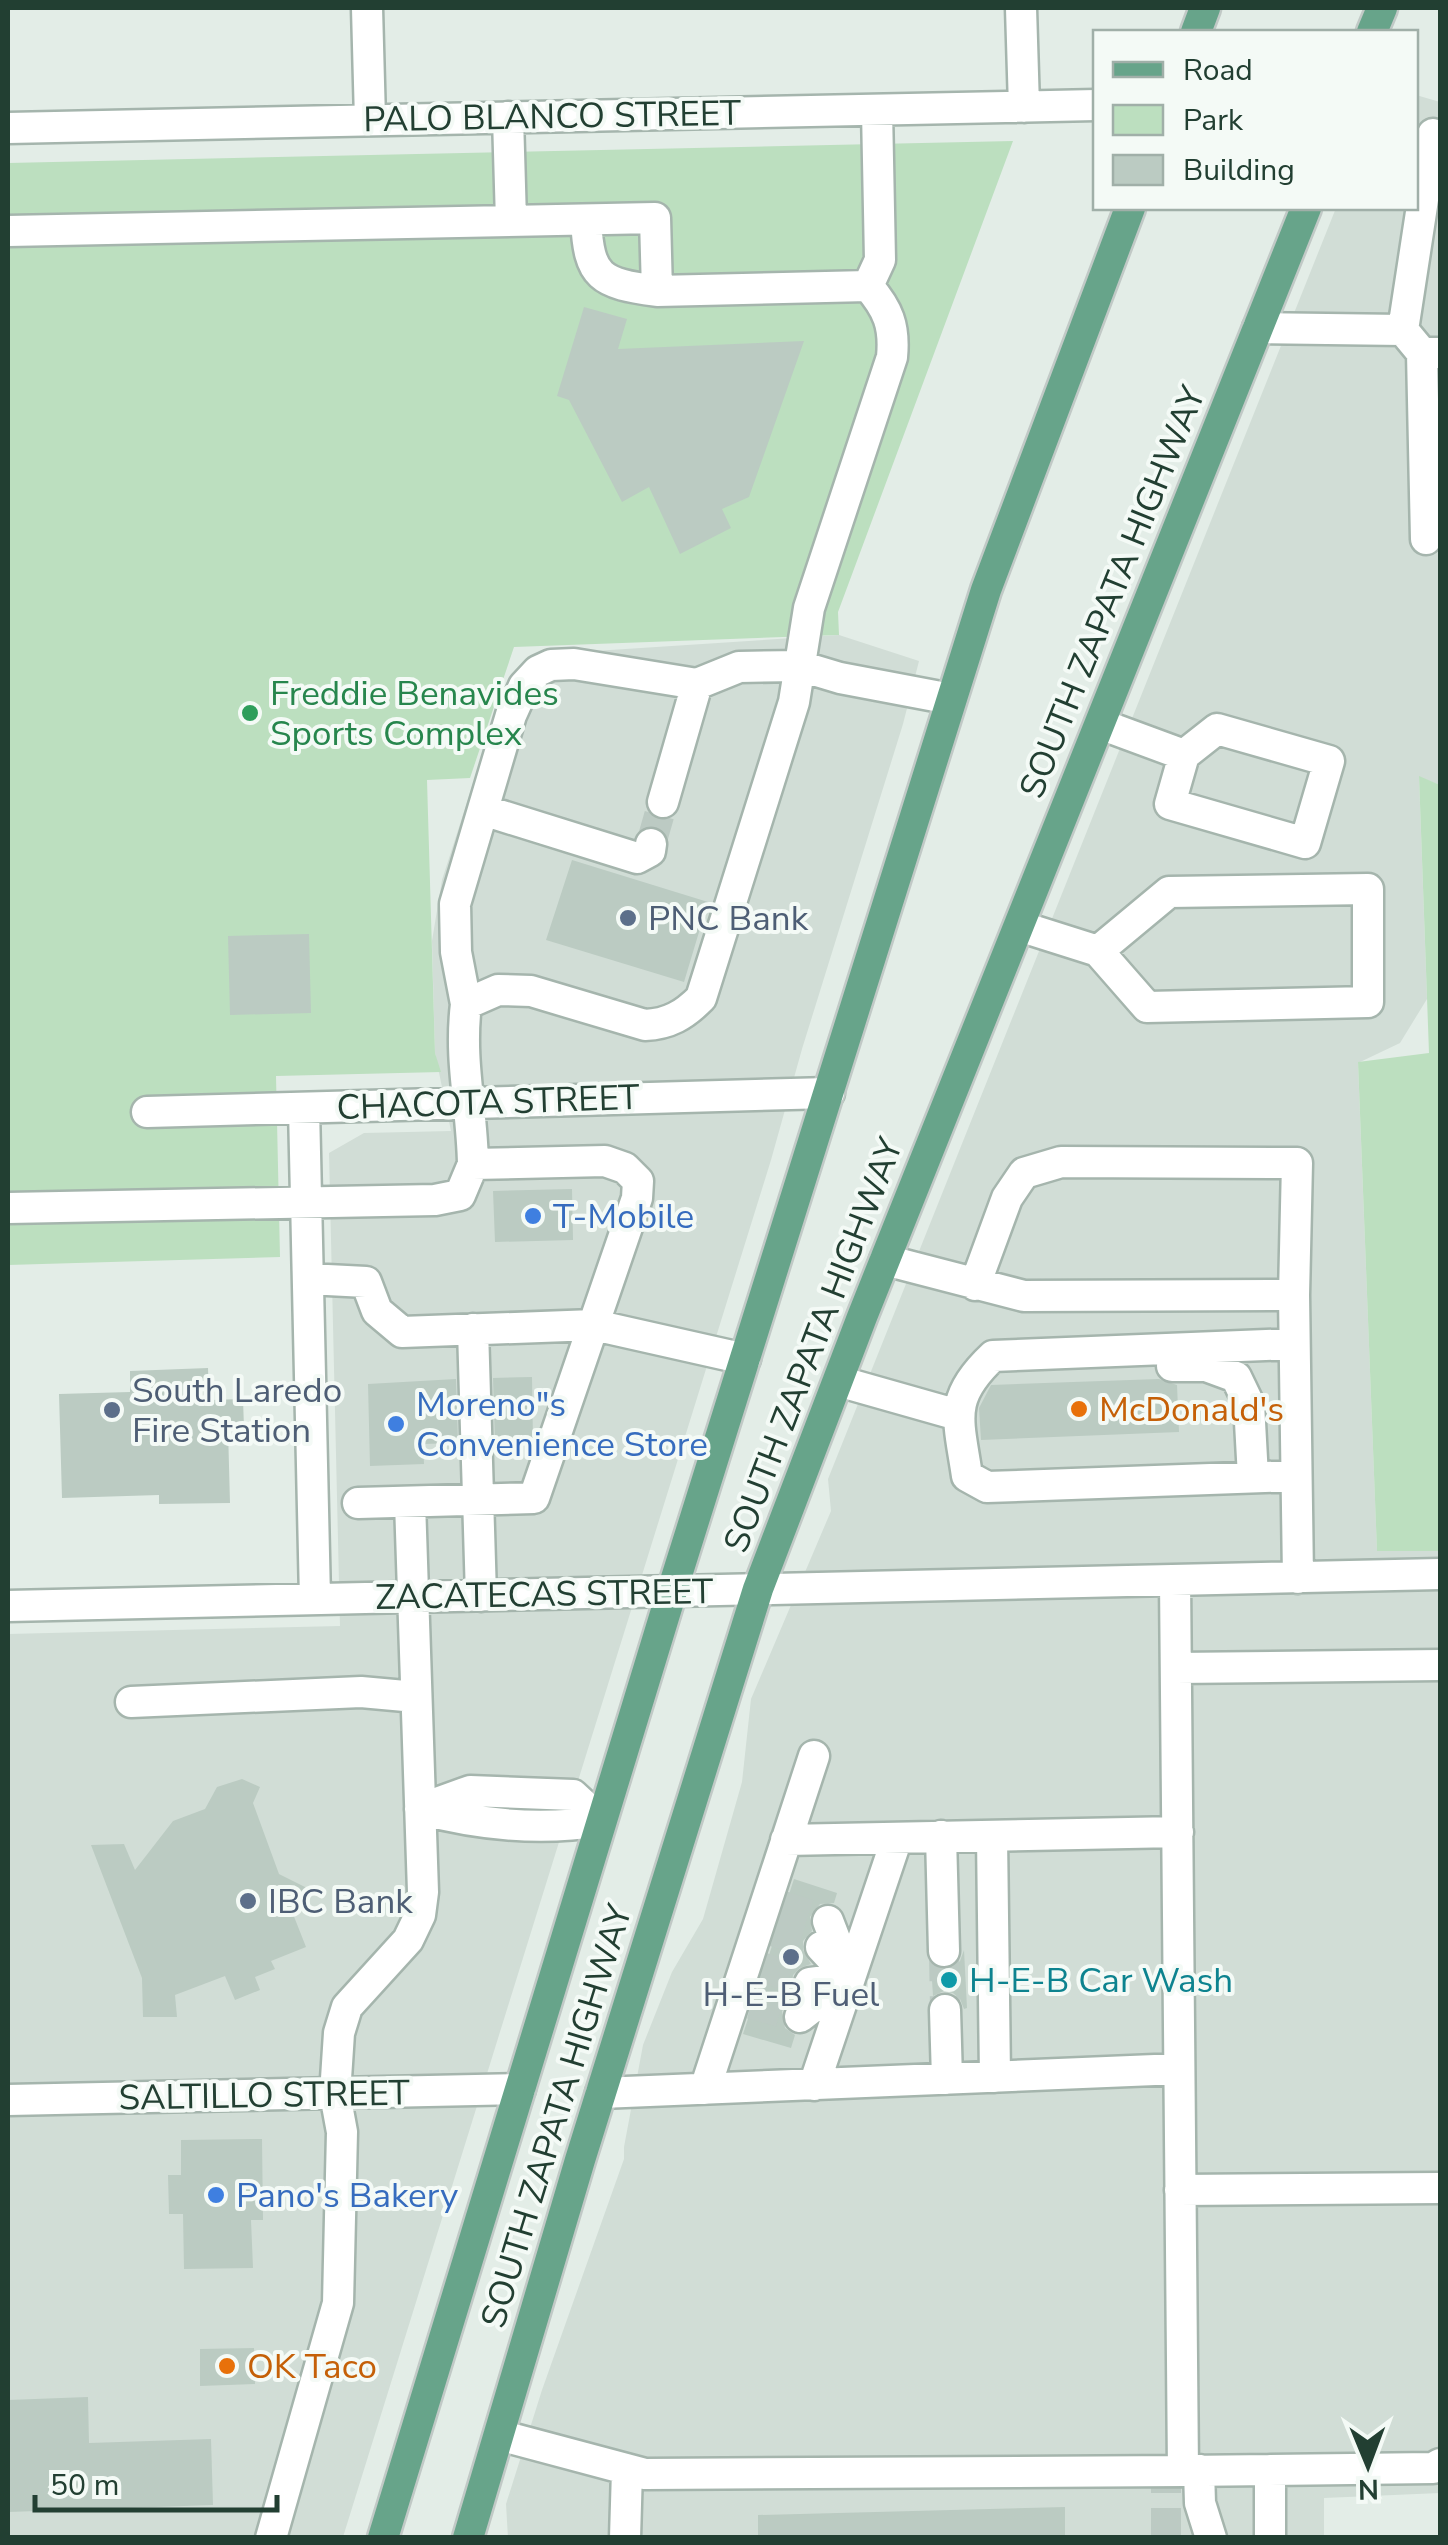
<svg xmlns="http://www.w3.org/2000/svg" width="1448" height="2545" viewBox="0 0 1448 2545" font-family="'Nunito Sans',sans-serif">
<style>
.built{fill:#d1ddd6}
.green{fill:#bcdfbf}
.building{fill:#bbcbc2}
.lines{fill:none;stroke-linecap:round;stroke-linejoin:round}
.minor-tunnel{stroke:#bccac3;stroke-width:30;stroke-dasharray:30 15;stroke-linecap:butt}
.minor-casing{stroke:#a5b5ad;stroke-width:35}
.major-casing{stroke:#c1c9c6;stroke-width:35}
.minor{stroke:#fff;stroke-width:30}
.major{stroke:#67a48a;stroke-width:30}
.leisure-dot{fill:#2e9e5b;stroke:#f4faf6;stroke-width:4}
.service-dot{fill:#5c6f8a;stroke:#f4faf6;stroke-width:4}
.shop-dot{fill:#3f7fe0;stroke:#f4faf6;stroke-width:4}
.food-dot{fill:#e8710a;stroke:#f4faf6;stroke-width:4}
.culture-dot{fill:#0f9aa8;stroke:#f4faf6;stroke-width:4}
.labels{text-anchor:middle;stroke-width:8;stroke-linejoin:round;paint-order:stroke}
.street-label{font-size:35px;fill:#223f32;stroke:#f4faf6}
.leisure-label{font-size:35px;fill:#27864d;stroke:#f4faf6;text-anchor:start}
.service-label{font-size:35px;fill:#4e5e75;stroke:#f4faf6;text-anchor:start}
.shop-label{font-size:35px;fill:#366cbe;stroke:#f4faf6;text-anchor:start}
.food-label{font-size:35px;fill:#c56008;stroke:#f4faf6;text-anchor:start}
.culture-label{font-size:35px;fill:#0d838f;stroke:#f4faf6;text-anchor:start}
</style>
<rect width="100%" height="100%" fill="#e3ede7"/>
<!-- built -->
<path class="built" d="M 1416,95 L 1440,102 L 1440,785 L 1419,777 L 1427,999 L 1400,1043 L 1358,1063 L 1377,1551 L 1440,1551 L 1440,2493 L 1324,2498 L 1324,2538 L 508,2538 L 506,2504 L 542,2390 L 624,2159 L 624,2147 L 643,2045 L 672,1972 L 703,1919 L 742,1782 L 751,1699 L 831,1511 L 828,1479 L 1336,208 L 1416,208 Z
M 839,635 L 919,661 L 903,724 L 802,1049 L 771,1160 L 343,2537 L 8,2537 L 8,1634 L 340,1626 L 329,1153 L 364,1133 L 451,1131 L 435,1053 L 432,941 L 442,880 L 504,687 L 522,667 L 564,653 Z"/>
<!-- green -->
<path class="green" d="M 1013,141 L 838,612 L 839,635 L 514,647 L 470,778 L 427,780 L 435,1053 L 441,1072 L 276,1076 L 280,1257 L 8,1265 L 8,163 Z
M 1419,776 L 1440,785 L 1440,1551 L 1377,1551 L 1358,1062 L 1429,1053 Z"/>
<!-- building -->
<path class="building" d="M 584,307 L 627,319 L 618,349 L 804,341 L 749,497 L 722,509 L 731,528 L 680,554 L 649,487 L 622,502 L 569,400 L 557,396 Z
M 572,860 L 708,902 L 684,982 L 546,940 Z
M 309,934 L 311,1013 L 230,1015 L 228,936 Z
M 572,1189 L 573,1240 L 495,1242 L 493,1191 Z
M 208,1368 L 209,1400 L 243,1399 L 244,1428 L 228,1429 L 230,1503 L 159,1504 L 159,1495 L 62,1498 L 59,1394 L 130,1392 L 130,1371 Z
M 532,1377 L 533,1442 L 495,1442 L 493,1378 Z
M 456,1379 L 458,1443 L 423,1444 L 424,1464 L 370,1466 L 368,1384 Z
M 1159,1379 L 1177,1385 L 1179,1432 L 981,1440 L 979,1408 L 991,1385 Z
M 242,1779 L 260,1787 L 253,1803 L 279,1874 L 307,1888 L 293,1914 L 306,1947 L 271,1961 L 275,1969 L 255,1977 L 260,1990 L 235,2000 L 225,1976 L 175,1995 L 177,2017 L 143,2017 L 142,1978 L 91,1845 L 124,1844 L 135,1870 L 173,1821 L 205,1809 L 217,1787 Z
M 794,1879 L 837,1893 L 834,1903 L 820,1904 L 810,1917 L 812,1931 L 803,1941 L 803,1950 L 811,1964 L 800,1968 L 793,1975 L 792,1986 L 797,1996 L 782,2011 L 785,2028 L 795,2035 L 791,2048 L 743,2034 Z
M 964,1950 L 967,2008 L 964,2009 L 960,1999 L 953,1993 L 944,1991 L 933,1996 L 931,1964 L 944,1970 L 953,1967 L 960,1961 Z
M 262,2139 L 263,2220 L 251,2220 L 253,2268 L 184,2269 L 183,2214 L 169,2214 L 168,2175 L 181,2175 L 181,2140 Z
M 254,2348 L 255,2384 L 200,2386 L 200,2349 Z
M 88,2397 L 89,2443 L 211,2439 L 213,2505 L 8,2512 L 8,2400 Z
M 1065,2507 L 1065,2538 L 758,2538 L 758,2515 Z"/>
<g class="lines">
<!-- minor-tunnel -->
<path class="minor-tunnel" d="M 651,844 L 663,802
M 780,1905 L 828,1921
M 772,1931 L 821,1947
M 944,1951 L 945,2010
M 761,1967 L 810,1983
M 751,2004 L 800,2017
M 1166,2538 L 1166,2471"/>
<!-- minor casing -->
<g class="minor-casing">
<path id="minor" d="M 367,8 L 370,120
M 1021,8 L 1024,107
M 508,117 L 511,221
M 8,128 L 1096,105
M 1433,134 L 1403,330 L 1422,353 L 1440,353
M 586,220 C 589,278 600,283 657,291
M 8,231 L 655,218 L 657,291 L 868,286 L 880,260 L 877,110
M 1258,328 L 1403,330
M 1422,353 L 1426,539
M 1100,724 L 1184,755
M 1217,729 L 1329,761 L 1305,843 L 1170,804 L 1184,755 Z
M 663,802 L 697,684
M 483,810 L 637,858 L 650,851 L 651,844
M 1019,926 L 1098,951 L 1147,1007 L 1368,1002 L 1368,889 L 1169,892 L 1098,951
M 466,1004 L 456,952 L 455,904 L 511,715 L 524,686 L 538,671 L 551,665 L 574,664 L 697,684 L 739,667 L 800,666 L 840,678 L 951,699
M 304,1108 L 315,1599
M 147,1112 L 829,1093
M 473,1164 C 472,1107 459,1062 466,1004 L 498,990 L 531,991 L 645,1025 C 669,1024 684,1015 701,998 L 794,702 L 809,608 L 892,357 C 895,326 888,309 868,286
M 8,1208 L 435,1200 L 460,1195 L 473,1164 L 605,1161 L 625,1168 L 638,1181 L 637,1198 L 534,1498 L 358,1503
M 885,1260 L 1024,1296 L 1294,1295 L 1297,1163 L 1061,1162 L 1024,1173 L 1007,1198 L 975,1285
M 308,1279 L 366,1282 L 377,1311 L 402,1332 L 594,1325 L 745,1359
M 1294,1295 L 1298,1578
M 473,1329 L 481,1596
M 1293,1344 L 993,1356 C 947,1399 959,1420 967,1476 L 987,1487 L 1296,1476
M 1172,1366 L 1206,1366 L 1236,1377 L 1249,1404 L 1253,1477
M 838,1381 L 958,1415
M 8,1606 L 1440,1574
M 1176,1668 L 1440,1665
M 131,1702 L 361,1692 L 416,1697
M 470,1791 L 573,1795 L 601,1821 C 540,1831 480,1825 420,1809 Z
M 941,1836 L 944,1951
M 992,1836 L 995,2077
M 786,1840 L 1178,1832
M 821,1947 L 850,1978 L 828,1921
M 945,2010 L 947,2079
M 800,2017 L 850,1978 L 810,1983
M 814,2085 L 897,1838
M 705,2089 L 814,1756
M 601,2093 L 1179,2069
M 8,2100 L 520,2089
M 1180,2190 L 1440,2188
M 499,2435 L 645,2474 L 1183,2471 L 1175,1580
M 1199,2470 L 1200,2503 L 1211,2538
M 1270,2470 L 1270,2538
M 1183,2471 L 1433,2468 L 1440,2464
M 271,2538 L 338,2303 L 342,2132 L 335,2094 L 339,2033 L 347,2007 L 408,1940 L 420,1915 L 423,1892 L 410,1502
M 625,2538 L 627,2470"/>
</g>
<!-- major casing -->
<g class="major-casing">
<path id="major" d="M 1196,32 L 1205,8
M 1372,32 L 1382,8
M 383,2538 L 672,1591 L 986,590 L 1130,208
M 468,2538 L 580,2160 L 758,1589 L 862,1317 L 1306,208"/>
</g>
<!-- minor -->
<use href="#minor" class="minor"/>
<!-- major -->
<use href="#major" class="major"/>
</g>
<!-- markers -->
<circle class="leisure-dot" cx="250" cy="713" r="10"/>
<g class="service-dot">
<circle cx="628" cy="918" r="10"/>
<circle cx="112" cy="1410" r="10"/>
<circle cx="248" cy="1901" r="10"/>
<circle cx="791" cy="1957" r="10"/>
</g>
<g class="shop-dot">
<circle cx="533" cy="1216" r="10"/>
<circle cx="396" cy="1424" r="10"/>
<circle cx="216" cy="2195" r="10"/>
</g>
<g class="food-dot">
<circle cx="1079" cy="1409" r="10"/>
<circle cx="227" cy="2366" r="10"/>
</g>
<circle class="culture-dot" cx="949" cy="1980" r="10"/>
<g class="labels">
<!-- street labels -->
<g class="street-label">
<text transform="translate(552 116) rotate(-1)" y="12">PALO BLANCO STREET</text>
<text transform="translate(1112 592) rotate(-68)" y="12">SOUTH ZAPATA HIGHWAY</text>
<text transform="translate(488 1102) rotate(-2)" y="12">CHACOTA STREET</text>
<text transform="translate(813 1345) rotate(-69)" y="12">SOUTH ZAPATA HIGHWAY</text>
<text transform="translate(544 1594) rotate(-1)" y="12">ZACATECAS STREET</text>
<text transform="translate(264 2095) rotate(-1)" y="12">SALTILLO STREET</text>
<text transform="translate(556 2116) rotate(-73)" y="12">SOUTH ZAPATA HIGHWAY</text>
</g>
<!-- leisure labels -->
<g class="leisure-label">
<text x="270" y="705">Freddie Benavides<tspan x="270" dy="40">Sports Complex</tspan></text>
</g>
<!-- service labels -->
<g class="service-label">
<text x="648" y="930">PNC Bank</text>
<text x="132" y="1402">South Laredo<tspan x="132" dy="40">Fire Station</tspan></text>
<text x="268" y="1913">IBC Bank</text>
<text x="791" y="2006" text-anchor="middle">H-E-B Fuel</text>
</g>
<!-- shop labels -->
<g class="shop-label">
<text x="553" y="1228">T-Mobile</text>
<text x="416" y="1416">Moreno"s<tspan x="416" dy="40">Convenience Store</tspan></text>
<text x="236" y="2207">Pano's Bakery</text>
</g>
<!-- food labels -->
<g class="food-label">
<text x="1099" y="1421">McDonald's</text>
<text x="247" y="2378">OK Taco</text>
</g>
<!-- culture labels -->
<g class="culture-label">
<text x="969" y="1992">H-E-B Car Wash</text>
</g>
</g>
<!-- border -->
<rect width="1448" height="2545" fill="none" stroke="#223f32" stroke-width="20"/>
<!-- legend -->
<rect x="1093" y="30" width="325" height="180" fill="#f4faf6" stroke="#a0afa8" stroke-width="2.5"/>
<rect x="1113" y="62" width="50" height="15" fill="#67a48a" stroke="#a0afa8" stroke-width="2.5"/>
<text x="1183" y="80" font-size="30" fill="#223f32">Road</text>
<rect x="1113" y="105" width="50" height="30" fill="#bcdfbf" stroke="#a0afa8" stroke-width="2.5"/>
<text x="1183" y="130" font-size="30" fill="#223f32">Park</text>
<rect x="1113" y="155" width="50" height="30" fill="#bbcbc2" stroke="#a0afa8" stroke-width="2.5"/>
<text x="1183" y="180" font-size="30" fill="#223f32">Building</text>
<!-- north arrow -->
<g transform="translate(1368 2465) rotate(179)" stroke="#f4faf6" stroke-width="8" paint-order="stroke">
<path d="M0-8L18 38L0 25L-18 38Z" fill="#223f32"/>
<text y="-15" font-size="28" font-weight="bold" text-anchor="middle" fill="#223f32">N</text>
</g>
<!-- scale -->
<path d="M35 2495v15h242v-15" fill="none" stroke="#223f32" stroke-width="5"/>
<text x="50" y="2495" font-size="30" fill="#223f32" stroke="#f4faf6" stroke-width="8" paint-order="stroke">50 m</text>
</svg>
